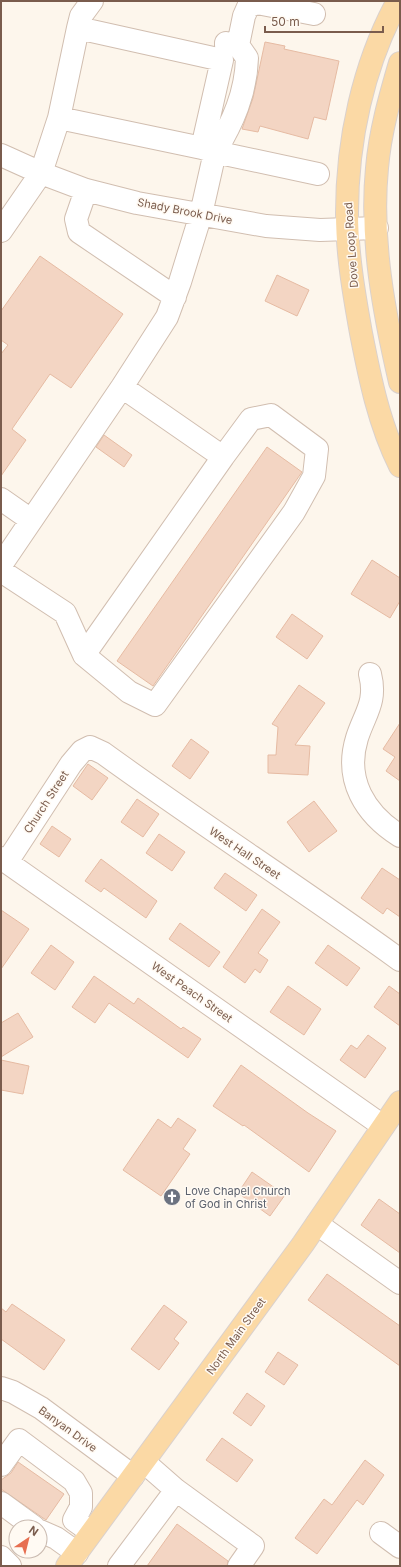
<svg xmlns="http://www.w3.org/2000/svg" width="401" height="1567" viewBox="0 0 401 1567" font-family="Inter,sans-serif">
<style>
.building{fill:#f3d5c3;stroke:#e6bba3}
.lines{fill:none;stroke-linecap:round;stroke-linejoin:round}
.minor-casing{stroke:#d1beb0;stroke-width:24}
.major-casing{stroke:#dad1cd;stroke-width:24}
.minor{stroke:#fff;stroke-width:22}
.major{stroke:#fbd9a5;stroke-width:22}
.labels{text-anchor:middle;stroke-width:3;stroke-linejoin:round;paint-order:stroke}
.street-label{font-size:11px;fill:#7a5c4d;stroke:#fffaf3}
.worship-label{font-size:11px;fill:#5b616d;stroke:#fffaf3;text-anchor:start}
</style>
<rect width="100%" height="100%" fill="#fdf6ec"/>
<!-- building -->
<path class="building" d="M 265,42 L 285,46 L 284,49 L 339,61 L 326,120 L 314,117 L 308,139 L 260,126 L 258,132 L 242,129 L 253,98 Z
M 40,256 L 123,314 L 71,388 L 50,374 L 12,429 L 26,440 L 1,476 L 1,354 L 8,345 L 1,340 L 1,311 Z
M 277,275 L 309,290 L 297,316 L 265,301 Z
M 104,435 L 132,455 L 124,467 L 96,447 Z
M 267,447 L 302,472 L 153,686 L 117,661 Z
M 372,560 L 400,578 L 400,601 L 390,618 L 351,594 Z
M 292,614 L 323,636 L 307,659 L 276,637 Z
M 299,685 L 325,703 L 295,745 L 310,746 L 308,775 L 268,773 L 268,755 L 276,755 L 278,727 L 272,724 Z
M 400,723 L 400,781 L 386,771 L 395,757 L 383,749 Z
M 191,739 L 209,752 L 190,779 L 172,766 Z
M 88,764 L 108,778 L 92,800 L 73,786 Z
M 137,799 L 159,814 L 143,837 L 121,822 Z
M 314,801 L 337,831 L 309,852 L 287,822 Z
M 52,826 L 71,839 L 59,857 L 40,844 Z
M 159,834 L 185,852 L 172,871 L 146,853 Z
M 101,859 L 157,901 L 146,918 L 104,888 L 101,892 L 85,881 Z
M 382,868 L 400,880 L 400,917 L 387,908 L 383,914 L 361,898 Z
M 225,873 L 257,895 L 246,911 L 214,888 Z
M 262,909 L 280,922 L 258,953 L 268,960 L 260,973 L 255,969 L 245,983 L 223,967 Z
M 1,910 L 29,929 L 1,969 Z
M 180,923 L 220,952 L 209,967 L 169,939 Z
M 51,945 L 74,962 L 55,990 L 31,973 Z
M 328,945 L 360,968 L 347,986 L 315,963 Z
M 94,976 L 134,1004 L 138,998 L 181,1029 L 183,1027 L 201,1039 L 188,1058 L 109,1003 L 95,1023 L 72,1007 Z
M 288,986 L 321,1009 L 304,1035 L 270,1012 Z
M 389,986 L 400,994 L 400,1026 L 374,1007 Z
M 18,1013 L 33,1037 L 1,1057 L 1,1023 Z
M 368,1035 L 386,1048 L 365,1078 L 340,1060 L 351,1045 L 357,1049 Z
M 1,1060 L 29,1066 L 23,1094 L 1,1090 Z
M 241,1065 L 308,1113 L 336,1131 L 309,1172 L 244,1125 L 243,1126 L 213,1106 Z
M 178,1118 L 196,1130 L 183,1149 L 190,1154 L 161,1196 L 123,1170 L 158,1119 L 171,1128 Z
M 252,1172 L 285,1195 L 270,1216 L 238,1193 Z
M 379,1199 L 400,1214 L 400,1253 L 361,1225 Z
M 327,1274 L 400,1326 L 400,1366 L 308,1300 Z
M 12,1304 L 65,1340 L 44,1370 L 1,1339 L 1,1308 L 6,1312 Z
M 164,1305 L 187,1322 L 174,1339 L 179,1343 L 159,1370 L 131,1349 Z
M 278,1352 L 298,1365 L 284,1385 L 265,1372 Z
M 247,1393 L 265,1406 L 251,1426 L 233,1413 Z
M 222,1438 L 253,1460 L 237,1482 L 206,1460 Z
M 365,1460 L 384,1475 L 363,1505 L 357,1500 L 317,1554 L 295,1538 L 324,1499 L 332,1505 Z
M 18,1462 L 64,1494 L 46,1520 L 1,1489 L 1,1480 L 11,1473 Z
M 177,1524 L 228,1561 L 227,1566 L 147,1566 Z"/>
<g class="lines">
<!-- minor casing -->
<g class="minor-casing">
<path id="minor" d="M 78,28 L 81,16 L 92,1
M 226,45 L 226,43 L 238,45 L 244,16 L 248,7 L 257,3 L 314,14
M 238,45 L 247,58 C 246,93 233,122 215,152 L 318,174
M 59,118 L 202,148
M 1,155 L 41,173 L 86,190 L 137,203 L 266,226 L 320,230 L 377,228
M 86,190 L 76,219 L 79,232 L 175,297
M 1,231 L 41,173 L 59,118 L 78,28 L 222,60 L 202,148 L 215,152 L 201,214 L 180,282 L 167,317 L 122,387 L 1,565
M 1,499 L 31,520
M 1,571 L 65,613 L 84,655 L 129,692 L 155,705 L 294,512 L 314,476 L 317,449 L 271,415 L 251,419 L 223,457 L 122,387
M 84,655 L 223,457
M 370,674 C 377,702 365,713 357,738 C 344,780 365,814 400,836
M 1,858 L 383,1126
M 7,862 L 71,764 L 82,751 L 90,747 L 103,753 C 201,824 302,889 400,960
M 317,1224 L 400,1283
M 1,1388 L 13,1392 L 41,1408 L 133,1476
M 144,1462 L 176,1490 L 253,1546 L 239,1566
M 1,1465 L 19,1440 L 74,1481 L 81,1493 L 81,1507 L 74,1520 L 91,1532
M 1,1503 L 34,1527
M 40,1531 L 56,1538 L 77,1553
M 381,1533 L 400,1547
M 1,1557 L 10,1566
M 119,1566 L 176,1490"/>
</g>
<!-- major casing -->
<g class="major-casing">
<path id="major" d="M 398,1 C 363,65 347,141 347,213 C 347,254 354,294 361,333 C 370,379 379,424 400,466
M 400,63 C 390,97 380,132 377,168 C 370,239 384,313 400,382
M 67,1566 L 303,1244 L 400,1102"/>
</g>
<!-- minor -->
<use href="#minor" class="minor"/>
<!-- major -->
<use href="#major" class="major"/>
</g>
<!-- icons -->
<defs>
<g id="church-disc" transform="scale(0.9)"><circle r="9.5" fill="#6b7280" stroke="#fffaf3"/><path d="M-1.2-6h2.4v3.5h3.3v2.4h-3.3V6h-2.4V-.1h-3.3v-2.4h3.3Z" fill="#fff"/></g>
</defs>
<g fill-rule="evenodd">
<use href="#church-disc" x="172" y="1197"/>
</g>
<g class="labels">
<!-- street labels -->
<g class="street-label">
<text transform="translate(185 211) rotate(11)" y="4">Shady Brook Drive</text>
<text transform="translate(351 245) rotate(-94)" y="4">Dove Loop Road</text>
<text transform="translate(46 802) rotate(-57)" y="4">Church Street</text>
<text transform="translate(245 853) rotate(34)" y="4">West Hall Street</text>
<text transform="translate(192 992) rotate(35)" y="4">West Peach Street</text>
<text transform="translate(236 1336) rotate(-54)" y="4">North Main Street</text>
<text transform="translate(68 1429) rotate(36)" y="4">Banyan Drive</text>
</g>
<!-- worship labels -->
<g class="worship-label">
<text x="185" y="1195">Love Chapel Church<tspan x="185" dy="13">of God in Christ</tspan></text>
</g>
</g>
<!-- border -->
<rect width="401" height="1567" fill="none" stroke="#7a5c4d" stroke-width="4"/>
<!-- north arrow -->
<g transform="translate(28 1539) rotate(35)"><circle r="19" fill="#fffaf3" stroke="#cabbb1"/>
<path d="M0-3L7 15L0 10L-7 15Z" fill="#e76f51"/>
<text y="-6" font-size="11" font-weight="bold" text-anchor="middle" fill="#7a5c4d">N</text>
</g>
<!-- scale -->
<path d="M265 26v6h118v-6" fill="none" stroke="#7a5c4d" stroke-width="2"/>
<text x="271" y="26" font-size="12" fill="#7a5c4d" stroke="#fffaf3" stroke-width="3" paint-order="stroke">50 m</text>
</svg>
